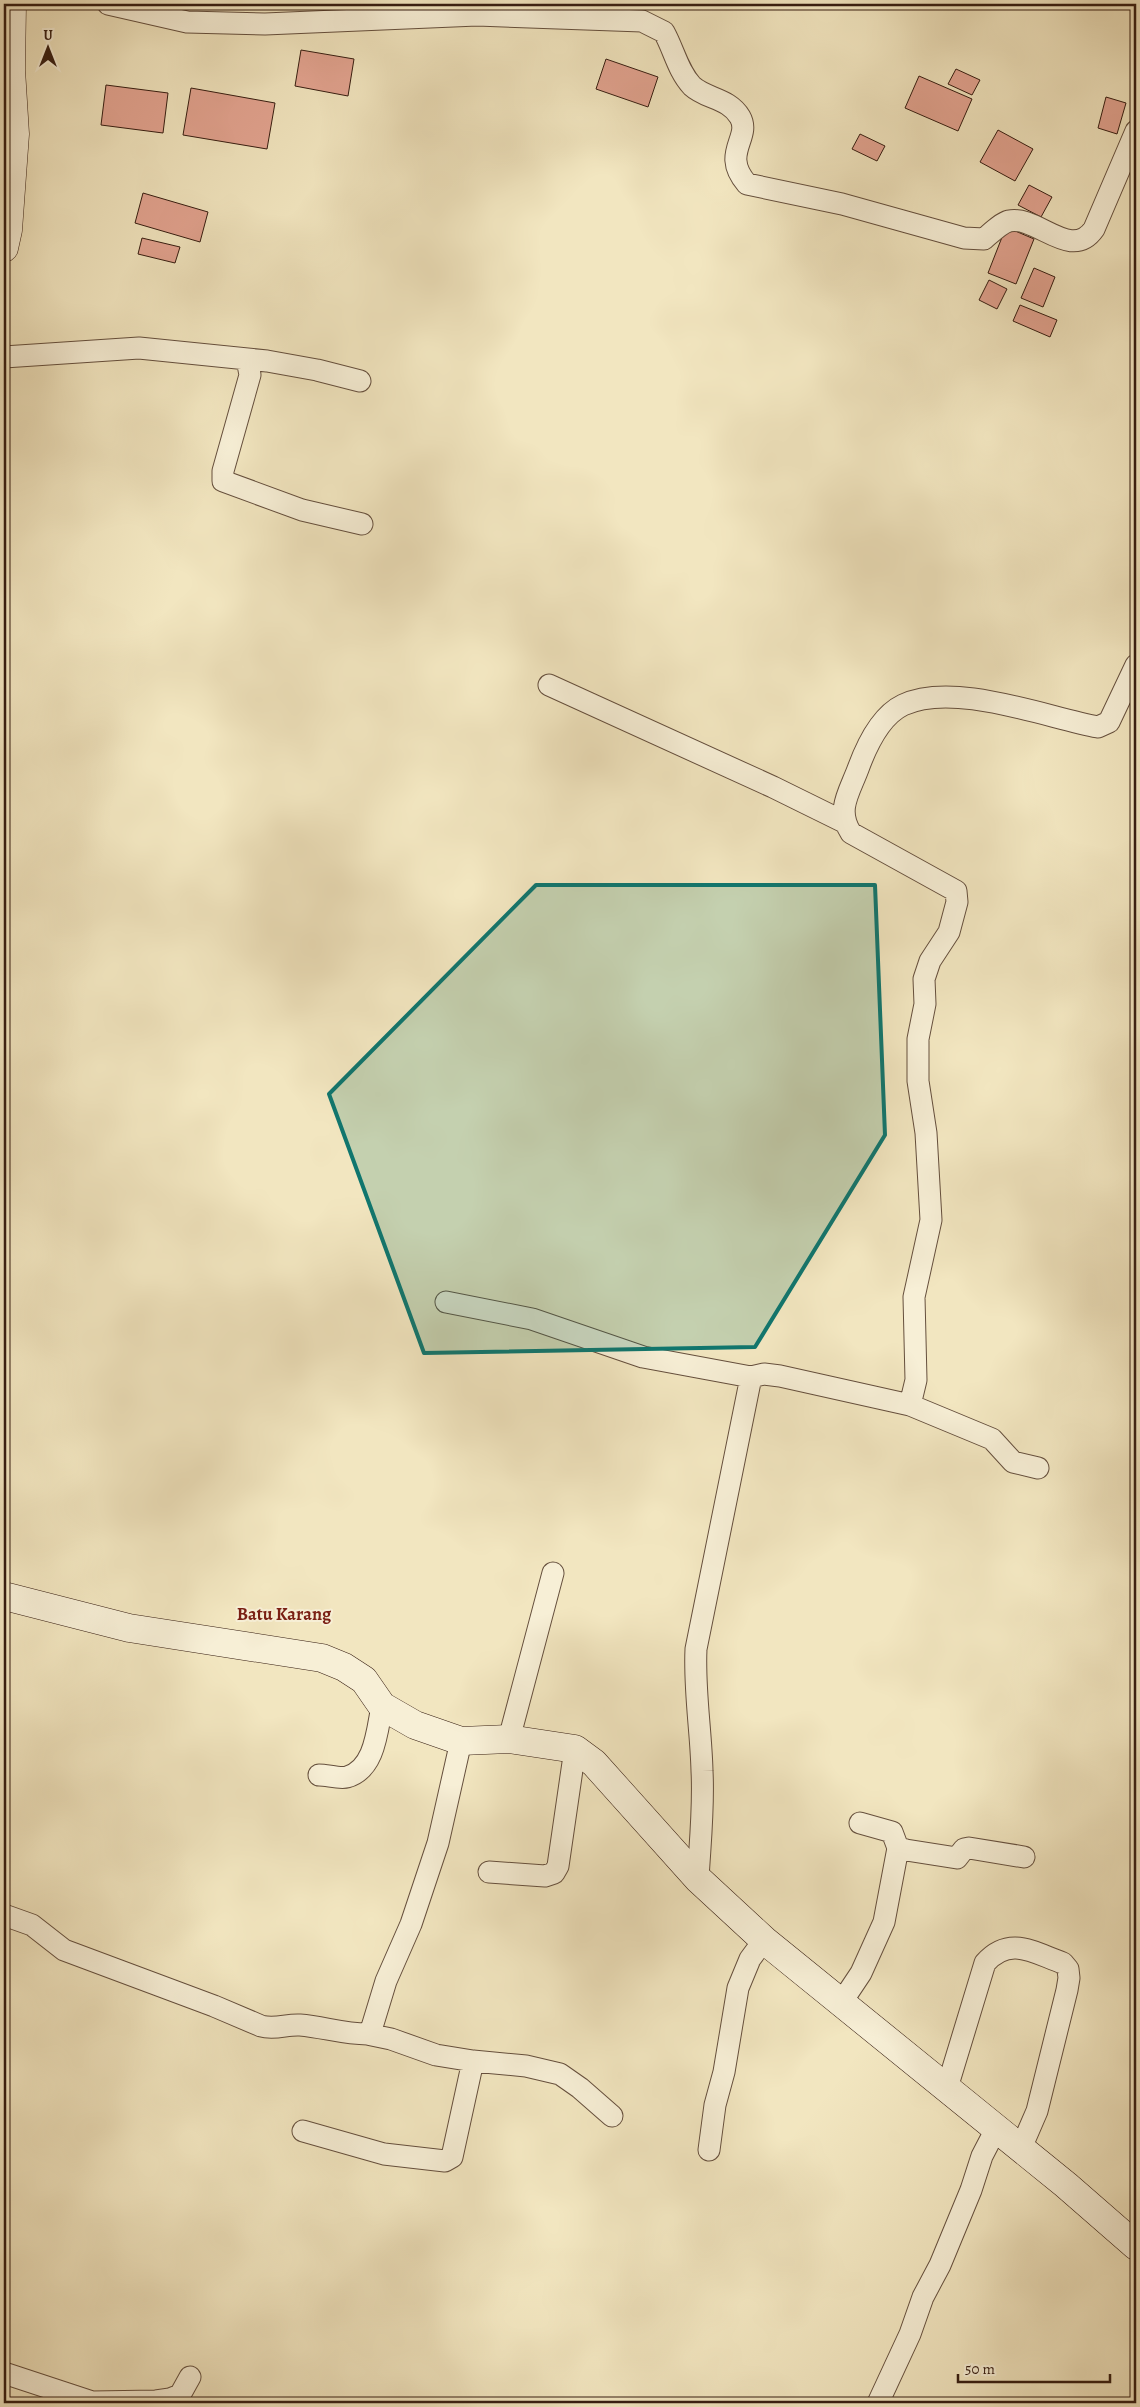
<svg xmlns="http://www.w3.org/2000/svg" width="1140" height="2407" viewBox="0 0 1140 2407" font-family="Alegreya,serif">
<style>
.building{fill:#e3a491;stroke:#361d11}
.lines{fill:none;stroke-linecap:round;stroke-linejoin:round}
.street-casing{stroke:#654f3d;stroke-width:23}
.secondary-casing{stroke:#361d11;stroke-width:29}
.street{stroke:#f7efd6;stroke-width:21}
.secondary{stroke:#f7efd6;stroke-width:28}
.marked{fill:#0f766e;fill-opacity:0.2;stroke:#0f766e;stroke-width:4;stroke-linejoin:round}
.labels{text-anchor:middle;stroke-width:4;stroke-linejoin:round;paint-order:stroke}
.quarter-label{font-size:18px;font-weight:bold;fill:#7a1f14;stroke:#f7efd6}
</style>
<rect width="100%" height="100%" fill="#f2e6c0"/>
<filter id="stains"><feTurbulence type="fractalNoise" baseFrequency=".004" numOctaves="4"/><feColorMatrix values="0 0 0 0 .2 0 0 0 0 .09 0 0 0 0 .02 0 0 0 .5 -.17"/></filter>
<radialGradient id="worn" r=".72"><stop offset=".6" stop-color="#630" stop-opacity="0"/><stop offset="1" stop-color="#630" stop-opacity=".3"/></radialGradient>
<!-- building -->
<path class="building" d="M 301,50 L 354,59 L 348,96 L 295,86 Z
M 606,59 L 658,77 L 648,107 L 596,89 Z
M 956,69 L 980,80 L 972,95 L 948,84 Z
M 919,76 L 972,99 L 958,131 L 905,108 Z
M 106,85 L 168,93 L 163,133 L 101,125 Z
M 191,88 L 275,103 L 267,149 L 183,135 Z
M 1106,97 L 1126,103 L 1117,134 L 1098,128 Z
M 998,130 L 1033,149 L 1015,181 L 980,162 Z
M 860,134 L 885,146 L 877,161 L 852,149 Z
M 1029,185 L 1052,197 L 1041,217 L 1018,205 Z
M 143,193 L 208,212 L 200,242 L 135,223 Z
M 1006,227 L 1034,239 L 1016,284 L 988,273 Z
M 142,238 L 180,247 L 175,263 L 138,254 Z
M 1034,268 L 1055,277 L 1043,307 L 1021,298 Z
M 989,280 L 1007,289 L 997,309 L 979,300 Z
M 1020,305 L 1057,320 L 1050,337 L 1013,321 Z"/>
<g class="lines">
<!-- street casing -->
<g class="street-casing">
<path id="street" d="M 108,4 L 187,22 L 265,24 L 477,15 L 642,21 L 664,32 C 674,50 678,71 692,86 C 706,99 729,98 740,117 C 752,138 720,153 747,184 L 842,204 L 964,238 L 984,239 C 991,233 1001,223 1009,221 C 1037,215 1071,262 1094,229 L 1136,131
M 4,357 L 139,348 L 267,361 L 317,370 L 360,381
M 247,359 L 250,375 L 223,471 L 223,481 L 302,510 L 362,524
M 549,685 L 773,787 L 844,822
M 446,1302 L 532,1319 L 643,1357 L 751,1377
M 910,1405 L 992,1439 L 1013,1462 L 1038,1468
M 509,1739 L 553,1573
M 319,1775 C 327,1775 340,1779 347,1777 C 375,1769 377,1731 382,1706
M 860,1823 L 892,1832 L 898,1848 L 906,1850 L 957,1858 L 964,1849 L 969,1848 L 1024,1857
M 489,1872 L 545,1876 L 554,1873 L 558,1866 L 575,1749
M 698,1879 C 700,1843 704,1807 702,1771 C 701,1730 694,1690 696,1649 L 751,1377 L 764,1374 L 780,1376 L 910,1405 L 916,1380 L 914,1297 L 931,1220 L 926,1133 L 918,1081 L 918,1039 L 925,1004 L 924,979 L 930,961 L 949,932 L 957,902 L 956,891 L 851,833 C 836,810 849,793 858,769 C 866,747 880,716 903,705 C 953,681 1045,717 1098,727 L 1109,722 L 1136,665
M 4,1915 L 32,1925 L 64,1950 L 214,2006 L 261,2026 C 275,2030 287,2024 300,2025 C 323,2027 344,2034 367,2034 L 372,2027 L 386,1981 L 411,1924 L 438,1843 L 461,1741
M 841,2003 L 861,1973 L 884,1922 L 898,1848
M 367,2034 L 391,2039 L 436,2055 L 473,2061 L 526,2066 L 560,2074 L 580,2088 L 612,2116
M 947,2088 L 985,1963 C 1010,1935 1034,1953 1063,1963 L 1068,1969 L 1069,1978 L 1067,1990 L 1037,2111 L 1021,2148
M 303,2131 L 384,2154 L 445,2161 L 452,2157 L 473,2061
M 709,2150 L 715,2105 L 724,2072 L 738,1988 L 750,1959 L 764,1940
M 4,2373 L 92,2402 L 156,2401 L 170,2399 L 180,2395 L 190,2377
M 878,2403 L 910,2334 L 923,2297 L 940,2265 L 971,2190 L 982,2156 L 996,2129"/>
</g>
<!-- secondary casing -->
<g class="secondary-casing">
<path id="secondary" d="M 4,248 L 8,230 L 15,134 L 11,70 L 12,4
M 4,1596 L 129,1628 L 322,1658 L 344,1667 L 364,1680 L 382,1706 L 415,1725 L 461,1741 L 509,1739 L 575,1749 L 594,1763 L 698,1879 L 764,1940 L 1066,2185 L 1136,2246"/>
</g>
<!-- street -->
<use href="#street" class="street"/>
<!-- secondary -->
<use href="#secondary" class="secondary"/>
</g>
<!-- marked area -->
<path class="marked" d="M 536,885 L 875,885 L 885,1135 L 755,1347 L 424,1353 L 329,1094 Z"/>
<g class="labels">
<!-- quarter labels -->
<g class="quarter-label">
<text x="284" y="1620">Batu Karang</text>
</g>
</g>
<!-- margin -->
<rect width="1140" height="2407" fill="none" stroke="#f2e6c0" stroke-width="20"/>
<rect x="5" y="5" width="1130" height="2397" fill="none" stroke="#361d11" stroke-width="2.5"/>
<rect x="10" y="10" width="1120" height="2387" fill="none" stroke="#361d11"/>
<!-- north arrow -->
<g transform="translate(48 48)" stroke="#f7efd6" stroke-width="4" paint-order="stroke">
<path d="M0-4L9 19L0 12L-9 19Z" fill="#361d11"/>
<text y="-8" font-size="14" font-weight="bold" text-anchor="middle" fill="#361d11">U</text>
</g>
<!-- scale -->
<path d="M958 2374v8h152v-8" fill="none" stroke="#361d11" stroke-width="2.5"/>
<text x="965" y="2374" font-size="15" fill="#361d11" stroke="#f7efd6" stroke-width="4" paint-order="stroke">50 m</text>
<rect width="100%" height="100%" filter="url(#stains)"/>
<rect width="100%" height="100%" fill="url(#worn)"/>
</svg>
